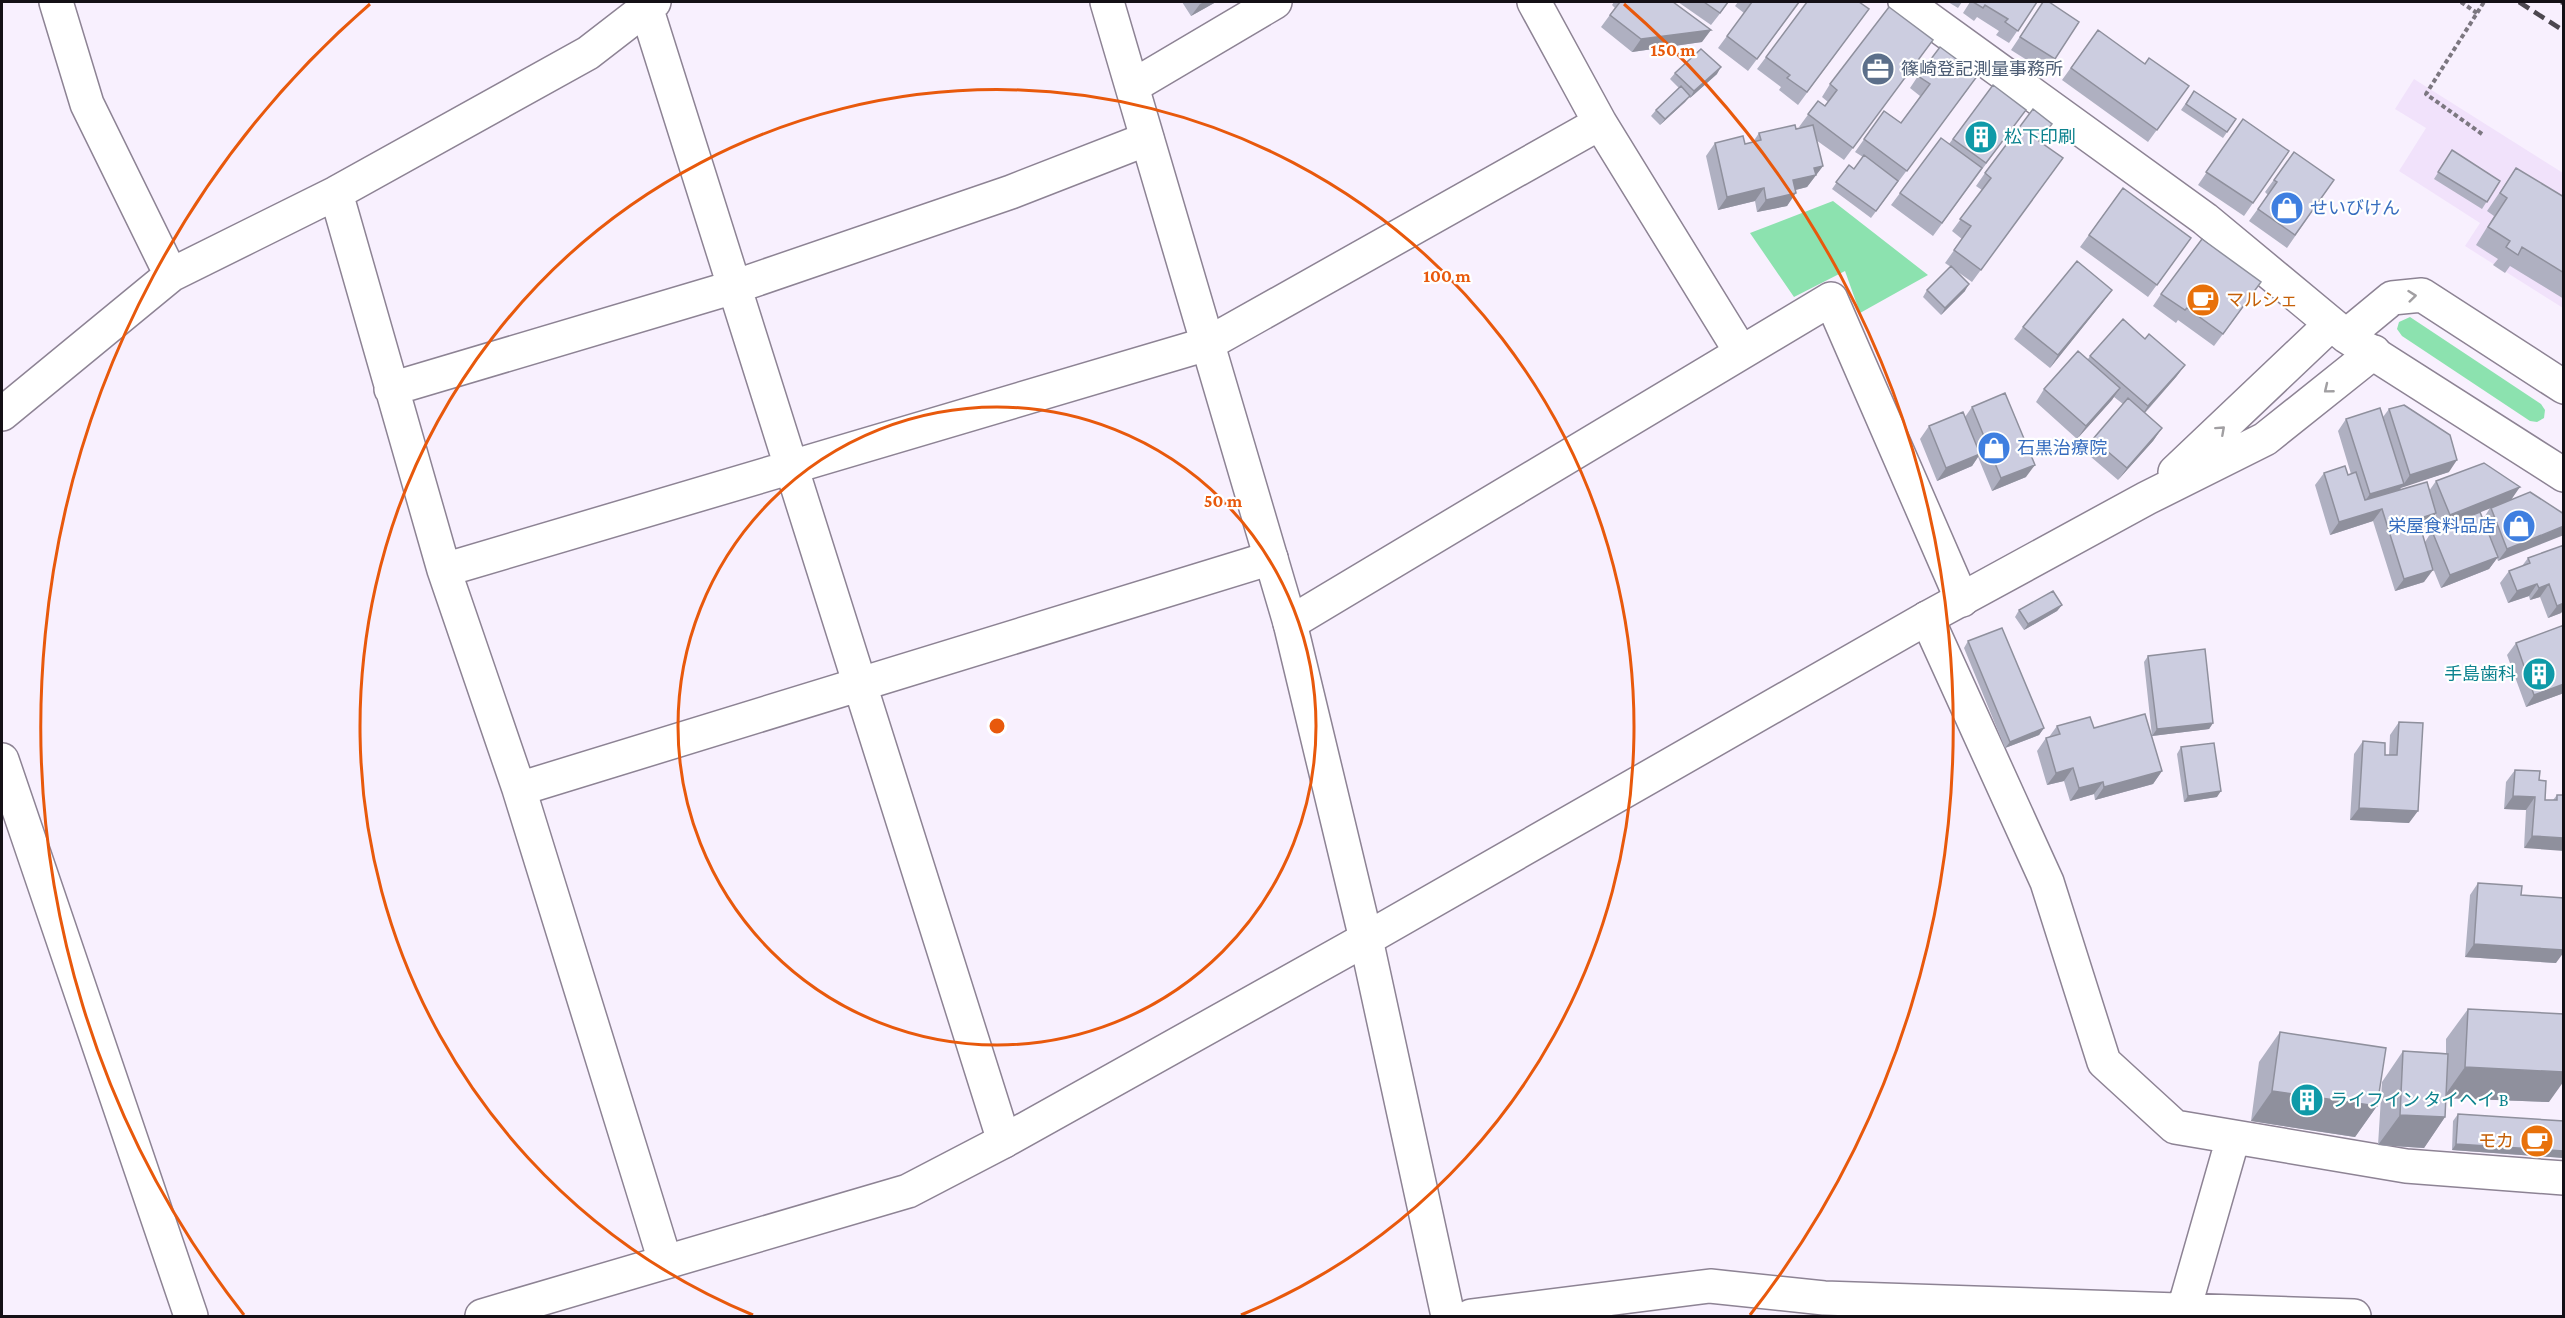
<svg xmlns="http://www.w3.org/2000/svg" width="2565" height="1318" viewBox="0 0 2565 1318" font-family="'Crimson Pro','Noto Sans JP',serif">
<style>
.built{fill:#f1e2fb}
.green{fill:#8ce2af}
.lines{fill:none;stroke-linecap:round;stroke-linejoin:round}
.street-casing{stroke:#8d8394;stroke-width:36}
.secondary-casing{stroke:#8d8394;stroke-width:36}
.path{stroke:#7c7780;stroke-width:4;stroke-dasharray:4.5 3;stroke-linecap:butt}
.street{stroke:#fff;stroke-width:33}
.secondary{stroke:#fff;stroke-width:33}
.rail{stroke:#4c474f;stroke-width:4.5;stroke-dasharray:12 6;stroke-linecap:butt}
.wall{fill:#afb0c1;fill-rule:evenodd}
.shaded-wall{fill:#8f909d}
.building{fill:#cccde0;stroke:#8f909d;stroke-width:1.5}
.oneway{stroke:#a19fa2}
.ring{fill:none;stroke:#e8590c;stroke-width:3}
.labels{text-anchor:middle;stroke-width:4.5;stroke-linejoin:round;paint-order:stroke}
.service-label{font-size:18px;fill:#4e5e75;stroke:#fff;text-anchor:start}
.culture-label{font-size:18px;fill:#0d838f;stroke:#fff;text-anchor:start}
.shop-label{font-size:18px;fill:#366cbe;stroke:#fff;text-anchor:start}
.food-label{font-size:18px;fill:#c56008;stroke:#fff;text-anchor:start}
.centre{fill:#e8590c;stroke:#fff;stroke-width:3}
.ring-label{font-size:18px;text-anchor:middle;font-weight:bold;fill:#e8590c;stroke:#fff;stroke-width:4.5;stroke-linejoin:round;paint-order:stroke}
</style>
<rect width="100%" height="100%" fill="#f8f0fe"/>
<!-- built -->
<path class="built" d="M 2414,79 L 2563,173 L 2563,308 L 2465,246 L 2480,223 L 2399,171 L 2426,128 L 2395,109 Z"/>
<!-- green -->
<path class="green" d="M 1833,201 L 1928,275 L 1860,313 L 1845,271 L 1794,297 L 1750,233 Z
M 2410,317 L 2541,404 L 2545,410 L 2544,418 L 2537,422 L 2530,421 L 2402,336 L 2397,329 L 2399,322 Z"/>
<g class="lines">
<!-- street casing -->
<g class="street-casing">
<path id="street" d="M 56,2 L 87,104 L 171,275
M 1534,2 L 1600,123 L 1741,352
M 1905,2 L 2205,219 L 2346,336 L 2564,475
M 646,7 L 1004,1141
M 1133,86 L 1275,2
M 336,193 L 444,570 L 519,789 L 665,1261
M 2346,336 L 2392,298 L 2422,295 L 2564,387
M 391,389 L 734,287 L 1011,192 L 1147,139
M 2,414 L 171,275 L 336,193 L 588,53 L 654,2
M 444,570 L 1207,344 L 1600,123
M 1927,618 L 2047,882 L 2104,1062 L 2175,1127 L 2406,1166 L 2564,1178
M 1290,623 L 1831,299 L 1962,600
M 2,760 L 191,1316
M 519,789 L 1271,558
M 1366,939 L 1448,1316
M 2184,1309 L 2233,1138
M 1471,1316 L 1710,1286 L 1824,1298 L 2354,1316"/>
</g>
<!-- secondary casing -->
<g class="secondary-casing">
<path id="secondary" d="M 1107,2 L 1290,623 L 1366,939
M 2175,472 L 2330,325
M 482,1316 L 908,1191 L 1004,1141 L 1366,939 L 1927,618 L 2147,498 L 2265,439 L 2374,352"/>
</g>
<!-- path -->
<path class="path" d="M 2461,2 L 2477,13
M 2482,134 L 2426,94 L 2484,2"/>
<!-- street -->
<use href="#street" class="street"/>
<!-- secondary -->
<use href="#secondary" class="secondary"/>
<!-- rail -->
<path class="rail" d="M 2519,2 L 2564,31
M 2561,2 L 2564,3"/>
</g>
<!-- wall -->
<path class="wall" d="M 1182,2 L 1216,2 L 1191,16 Z
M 1614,2 L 1673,2 L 1702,42 L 1632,52 L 1601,27 L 1615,8 L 1612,5 Z
M 1678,2 L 1729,2 L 1711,25 Z
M 1738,2 L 1800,2 L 1748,71 L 1718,48 L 1744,13 L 1735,6 Z
M 1948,2 L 1962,2 L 1958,8 Z
M 1970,2 L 2037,2 L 2009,43 L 1996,35 L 1999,31 L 1977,17 L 1974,21 L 1963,13 Z
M 2043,2 L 2055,59 L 2046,72 L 2011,50 Z
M 1860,21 L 1798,105 L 1779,90 L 1781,87 L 1757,69 L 1766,57 Z
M 2098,30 L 2145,64 L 2189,86 L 2148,142 L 2062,80 Z
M 1933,40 L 1844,160 L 1816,140 L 1823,166 L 1807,187 L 1795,190 L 1787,206 L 1757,212 L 1755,201 L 1718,210 L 1706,156 L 1715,143 L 1745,144 L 1753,142 L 1759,133 L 1801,128 L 1799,127 L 1818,101 L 1825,106 L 1828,102 L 1822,97 L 1830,84 Z
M 1675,73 L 1717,74 L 1690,98 L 1689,97 L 1685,102 L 1660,125 L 1651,116 L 1656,110 L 1679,88 L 1670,79 Z
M 1918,76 L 1969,88 L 1871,218 L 1832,189 L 1849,165 L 1854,169 L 1863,157 L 1855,152 L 1884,111 L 1901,123 L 1920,96 L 1910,88 Z
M 1993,85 L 2017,122 L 1933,236 L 1891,205 L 1900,193 L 1949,144 Z
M 2194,91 L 2236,119 L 2223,138 L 2181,110 Z
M 2243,119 L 2289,151 L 2244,216 L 2198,185 Z
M 2040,142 L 2063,158 L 1972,282 L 1955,270 L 1965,291 L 1941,315 L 1923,297 L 1927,290 L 1951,267 L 1945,263 L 1962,239 L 1952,231 L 1982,190 L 1976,186 L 1985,173 Z
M 2452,150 L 2500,181 L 2482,209 L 2434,179 Z
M 2294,152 L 2334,180 L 2287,248 L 2249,221 L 2268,195 L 2265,192 Z
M 2516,168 L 2564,197 L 2564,299 L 2510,266 L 2505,273 L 2493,265 L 2498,259 L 2476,245 L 2494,216 L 2487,211 Z
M 2123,188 L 2191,238 L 2148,297 L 2080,247 Z
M 2161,294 L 2253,294 L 2214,346 L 2178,320 L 2176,323 L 2153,306 Z
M 2103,302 L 2050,368 L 2014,339 L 2023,327 Z
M 2145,339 L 2185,365 L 2176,377 L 2145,413 L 2162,428 L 2153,441 L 2118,480 L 2084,451 L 2093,439 L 2123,404 L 2114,397 L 2077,439 L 2036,402 L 2044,389 L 2088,359 L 2090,356 Z
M 1972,407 L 2026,477 L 1992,491 L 1978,457 L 1972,466 L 1937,481 L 1920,439 L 1929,426 L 1965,417 Z
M 2389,409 L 2449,472 L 2401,487 L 2399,490 L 2429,491 L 2436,481 L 2512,499 L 2564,514 L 2498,561 L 2497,558 L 2489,569 L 2441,588 L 2430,561 L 2424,582 L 2395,591 L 2373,521 L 2330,535 L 2315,485 L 2324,473 L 2348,475 L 2351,474 L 2338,431 L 2346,419 L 2383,417 ZM 2490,508 L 2483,519 L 2480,512 ZM 2435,514 L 2441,528 L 2432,531 L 2425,542 L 2420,528 L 2427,526 Z
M 2564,545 L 2561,613 L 2548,618 L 2540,597 L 2530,600 L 2529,596 L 2508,603 L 2500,583 L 2509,571 L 2522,566 L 2528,558 Z
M 2062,605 L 2057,611 L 2024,630 L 2015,617 L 2019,610 Z
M 2564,625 L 2564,693 L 2526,707 L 2507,655 L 2516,643 Z
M 1968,641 L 2044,728 L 2039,735 L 2005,748 L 1964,648 Z
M 2148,656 L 2213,723 L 2209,729 L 2152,736 L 2144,662 Z
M 2399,722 L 2409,823 L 2350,820 L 2354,754 L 2363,741 L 2385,755 L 2389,755 L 2390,735 Z
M 2057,726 L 2094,728 L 2162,771 L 2153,784 L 2095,800 L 2094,794 L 2070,801 L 2064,781 L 2047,785 L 2037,751 L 2046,738 L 2049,737 Z
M 2181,747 L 2217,797 L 2184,802 L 2177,754 Z
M 2515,770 L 2539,780 L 2545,800 L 2553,800 L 2557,795 L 2564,795 L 2524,848 L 2526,810 L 2504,809 L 2506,782 Z
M 2478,883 L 2521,895 L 2556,963 L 2465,957 L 2470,895 Z
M 2468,1009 L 2549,1102 L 2446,1098 L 2445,1117 L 2424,1148 L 2378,1145 L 2382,1082 L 2403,1051 L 2446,1053 L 2446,1039 Z
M 2280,1032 L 2377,1106 L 2355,1137 L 2251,1121 L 2259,1062 Z
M 2458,1114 L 2564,1121 L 2564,1158 L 2452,1150 L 2453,1121 Z"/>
<!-- shaded-wall -->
<path class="shaded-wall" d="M 1204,2 L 1216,2 L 1191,16 L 1200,4 Z
M 1711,30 L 1702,42 L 1632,52 L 1641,39 Z
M 1721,67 L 1717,74 L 1690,98 L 1694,91 Z
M 1690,96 L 1685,102 L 1660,125 L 1665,119 Z
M 1823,166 L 1807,187 L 1784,193 L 1793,180 L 1814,168 Z
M 1764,188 L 1755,201 L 1718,210 L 1727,197 Z
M 1796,193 L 1787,206 L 1757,212 L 1766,200 Z
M 1969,284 L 1965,291 L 1941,315 L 1945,308 Z
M 2112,290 L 2103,302 L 2050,368 L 2058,355 Z
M 2185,365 L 2176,377 L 2139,419 L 2148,406 Z
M 2120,388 L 2112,400 L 2077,439 L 2086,426 Z
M 2162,428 L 2153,441 L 2118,480 L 2127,468 Z
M 1980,454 L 1972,466 L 1937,481 L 1946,468 Z
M 2457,460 L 2449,472 L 2401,488 L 2410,475 Z
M 2035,465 L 2026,477 L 1992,491 L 2001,478 Z
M 2404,484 L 2395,496 L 2361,507 L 2370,494 Z
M 2520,487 L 2511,500 L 2441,528 L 2450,515 Z
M 2382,509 L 2373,521 L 2330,535 L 2339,522 Z
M 2436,513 L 2427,526 L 2409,532 L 2418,519 Z
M 2564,526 L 2564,535 L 2498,561 L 2507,549 Z
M 2498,557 L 2489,569 L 2441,588 L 2450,575 Z
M 2433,570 L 2424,582 L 2395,591 L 2404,579 Z
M 2537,584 L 2529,596 L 2508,603 L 2517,591 Z
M 2549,584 L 2540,597 L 2530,600 L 2539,588 Z
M 2564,597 L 2564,610 L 2561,613 L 2548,618 Z
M 2062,605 L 2057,611 L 2024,630 L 2028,624 Z
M 2564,684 L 2564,693 L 2526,707 L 2534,695 Z
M 2213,723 L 2209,729 L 2152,736 L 2157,729 Z
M 2044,728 L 2039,735 L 2005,748 L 2010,742 Z
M 2073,768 L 2064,781 L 2047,785 L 2056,773 Z
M 2162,771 L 2153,784 L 2095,800 L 2104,787 Z
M 2103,782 L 2094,794 L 2070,801 L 2079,788 Z
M 2221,791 L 2217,797 L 2184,802 L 2188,796 Z
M 2513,796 L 2535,797 L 2526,810 L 2504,809 Z
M 2359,808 L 2418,811 L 2409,823 L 2350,820 Z
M 2532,836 L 2564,838 L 2564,851 L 2524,848 Z
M 2474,944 L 2564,950 L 2564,952 L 2556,963 L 2465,957 Z
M 2465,1067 L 2564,1072 L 2564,1081 L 2549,1102 L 2443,1098 Z
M 2272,1091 L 2377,1106 L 2355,1137 L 2251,1121 Z
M 2400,1115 L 2445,1117 L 2424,1148 L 2378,1145 Z
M 2456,1144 L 2564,1151 L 2564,1158 L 2452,1150 Z"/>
<!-- building -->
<path class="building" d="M 1620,2 L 1673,2 L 1711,30 L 1641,39 L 1610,15 Z
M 1704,2 L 1728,2 L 1720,13 Z
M 1752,2 L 1799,2 L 1757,59 L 1727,36 Z
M 1807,2 L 1859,2 L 1869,9 L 1807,92 L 1787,78 L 1790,75 L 1766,57 Z
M 1973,2 L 2037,2 L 2018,31 L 2005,22 L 2008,19 L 1985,5 L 1983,8 Z
M 2043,2 L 2049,2 L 2079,22 L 2055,59 L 2020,37 Z
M 1889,7 L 1933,40 L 1853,148 L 1808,114 L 1818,101 L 1825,106 L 1837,90 L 1830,84 Z
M 2098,30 L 2145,64 L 2149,58 L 2189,86 L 2157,130 L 2071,68 Z
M 1940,47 L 1978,75 L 1907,171 L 1864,139 L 1884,111 L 1901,123 L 1930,84 L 1918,76 Z
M 1701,49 L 1721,67 L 1694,91 L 1675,73 Z
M 1993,85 L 2026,110 L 1986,163 L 1953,139 Z
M 1681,86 L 1690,96 L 1665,119 L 1656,110 Z
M 2194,91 L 2236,119 L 2227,132 L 2186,104 Z
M 2033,109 L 2052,124 L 2039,141 L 2063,158 L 1981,270 L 1954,250 L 1971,226 L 1960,219 L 1991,178 L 1985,173 Z
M 2243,119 L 2289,151 L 2253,203 L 2206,172 Z
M 1795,125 L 1796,129 L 1813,125 L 1823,166 L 1814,168 L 1816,175 L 1793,180 L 1796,193 L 1766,200 L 1764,188 L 1727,197 L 1715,143 L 1743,136 L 1745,144 L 1761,140 L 1759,133 Z
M 1941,138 L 1982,168 L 1942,223 L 1900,193 Z
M 2452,150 L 2500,181 L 2487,202 L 2438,172 Z
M 2294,152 L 2334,180 L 2295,235 L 2258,209 L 2277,182 L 2274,180 Z
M 1864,155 L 1898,181 L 1876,211 L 1836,182 L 1849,165 L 1854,169 Z
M 2516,168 L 2564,197 L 2564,273 L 2522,247 L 2518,255 L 2506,247 L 2510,241 L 2488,227 L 2507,198 L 2500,193 Z
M 2123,188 L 2191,238 L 2157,285 L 2089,235 Z
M 2202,239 L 2261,282 L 2223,334 L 2187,308 L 2185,310 L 2161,294 Z
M 2077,261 L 2112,290 L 2058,355 L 2023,327 Z
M 1951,266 L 1969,284 L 1945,308 L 1927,290 Z
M 2123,319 L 2145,339 L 2149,334 L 2185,365 L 2148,406 L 2090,356 Z
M 2078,351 L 2120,388 L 2086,426 L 2044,389 Z
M 2005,393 L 2035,465 L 2001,478 L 1972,407 Z
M 2128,398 L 2162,428 L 2127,468 L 2093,439 Z
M 2404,405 L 2450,435 L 2457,460 L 2410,475 L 2389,409 Z
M 2380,408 L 2404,484 L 2370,494 L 2346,419 Z
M 1963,412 L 1980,454 L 1946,468 L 1929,426 Z
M 2484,463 L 2520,487 L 2450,515 L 2436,481 Z
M 2345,466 L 2348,475 L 2356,472 L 2365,500 L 2427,482 L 2436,513 L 2418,519 L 2433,570 L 2404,579 L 2382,509 L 2339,522 L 2324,473 Z
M 2530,492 L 2564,514 L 2564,526 L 2507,549 L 2491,508 Z
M 2480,512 L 2498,557 L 2450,575 L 2432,531 Z
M 2564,545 L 2564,603 L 2557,606 L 2549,584 L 2539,588 L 2537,584 L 2517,591 L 2509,571 L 2530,563 L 2528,558 Z
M 2053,591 L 2062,605 L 2028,624 L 2019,610 Z
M 2564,625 L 2564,684 L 2534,695 L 2516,643 Z
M 2002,628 L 2044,728 L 2010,742 L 1968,641 Z
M 2205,649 L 2213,723 L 2157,729 L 2148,656 Z
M 2145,714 L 2162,771 L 2104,787 L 2103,782 L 2079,788 L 2073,768 L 2056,773 L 2046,738 L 2060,734 L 2057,726 L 2090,717 L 2094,728 Z
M 2399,722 L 2423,723 L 2418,811 L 2359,808 L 2363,741 L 2385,743 L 2385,755 L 2397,755 Z
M 2214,743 L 2221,791 L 2188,796 L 2181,747 Z
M 2515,770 L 2540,771 L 2539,780 L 2546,781 L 2545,800 L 2557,800 L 2557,795 L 2564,795 L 2564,838 L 2532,836 L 2535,797 L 2513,796 Z
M 2478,883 L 2522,886 L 2521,895 L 2564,898 L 2564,950 L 2474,944 Z
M 2468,1009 L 2564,1014 L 2564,1072 L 2465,1067 Z
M 2280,1032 L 2386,1048 L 2377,1106 L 2272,1091 Z
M 2403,1051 L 2448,1054 L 2445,1117 L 2400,1115 Z
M 2458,1114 L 2564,1121 L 2564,1151 L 2456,1144 Z"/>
<!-- one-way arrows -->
<defs><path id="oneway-chevron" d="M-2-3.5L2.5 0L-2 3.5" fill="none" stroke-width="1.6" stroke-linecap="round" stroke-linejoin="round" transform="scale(1.5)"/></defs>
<g class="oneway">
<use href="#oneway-chevron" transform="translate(2412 296) rotate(-6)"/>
<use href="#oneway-chevron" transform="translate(2328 389) rotate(141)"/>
<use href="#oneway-chevron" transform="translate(2221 430) rotate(-42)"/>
</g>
<!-- distance rings -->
<g class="ring">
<circle cx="997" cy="726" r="319"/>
<path d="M753 1315A637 637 0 1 1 1241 1315"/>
<path d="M244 1315A956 956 0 0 1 370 4M1624 4A956 956 0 0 1 1750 1315"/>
</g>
<!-- icons -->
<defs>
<g id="office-disc" transform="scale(1.725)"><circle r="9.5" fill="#5c6f8a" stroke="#fff"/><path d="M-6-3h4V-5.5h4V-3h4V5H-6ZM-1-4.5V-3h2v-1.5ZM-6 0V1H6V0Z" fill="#fff"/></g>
<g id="building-disc" transform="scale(1.725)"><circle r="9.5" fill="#0f9aa8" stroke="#fff"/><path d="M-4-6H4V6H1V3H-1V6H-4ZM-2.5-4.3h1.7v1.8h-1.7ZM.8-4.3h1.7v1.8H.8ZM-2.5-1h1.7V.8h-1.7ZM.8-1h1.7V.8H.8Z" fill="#fff"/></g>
<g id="shop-disc" transform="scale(1.725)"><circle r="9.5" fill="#3f7fe0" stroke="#fff"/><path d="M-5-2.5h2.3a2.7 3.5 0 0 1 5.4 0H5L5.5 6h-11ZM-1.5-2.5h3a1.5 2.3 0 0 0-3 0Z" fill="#fff"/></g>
<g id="cafe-disc" transform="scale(1.725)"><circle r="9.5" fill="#e8710a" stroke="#fff"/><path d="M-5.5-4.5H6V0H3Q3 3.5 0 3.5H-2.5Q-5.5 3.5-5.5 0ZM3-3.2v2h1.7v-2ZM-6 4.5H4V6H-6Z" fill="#fff"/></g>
</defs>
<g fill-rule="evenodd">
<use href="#office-disc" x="1878" y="69"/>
<use href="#building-disc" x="1981" y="137"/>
<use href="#shop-disc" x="2287" y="208"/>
<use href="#cafe-disc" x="2203" y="300"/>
<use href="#shop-disc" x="1994" y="448"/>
<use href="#shop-disc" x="2519" y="526"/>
<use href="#building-disc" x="2539" y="674"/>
<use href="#building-disc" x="2307" y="1100"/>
<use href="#cafe-disc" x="2537" y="1141"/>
</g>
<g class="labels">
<!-- service labels -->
<g class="service-label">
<text x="1901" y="75">篠崎登記測量事務所</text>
</g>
<!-- culture labels -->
<g class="culture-label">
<text x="2004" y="143">松下印刷</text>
<text x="2516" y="680" text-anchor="end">手島歯科</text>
<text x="2330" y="1106">ライフイン タイヘイ B</text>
</g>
<!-- shop labels -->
<g class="shop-label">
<text x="2310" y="214">せいびけん</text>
<text x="2017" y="454">石黒治療院</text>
<text x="2496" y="532" text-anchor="end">栄屋食料品店</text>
</g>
<!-- food labels -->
<g class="food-label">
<text x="2226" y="306">マルシェ</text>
<text x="2514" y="1147" text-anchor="end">モカ</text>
</g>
</g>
<circle cx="997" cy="726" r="9" class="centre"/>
<g class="ring-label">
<text x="1673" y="56">150 m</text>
<text x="1447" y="282">100 m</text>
<text x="1223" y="507">50 m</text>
</g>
<!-- border -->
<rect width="2565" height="1318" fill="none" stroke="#141016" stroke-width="6"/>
</svg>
